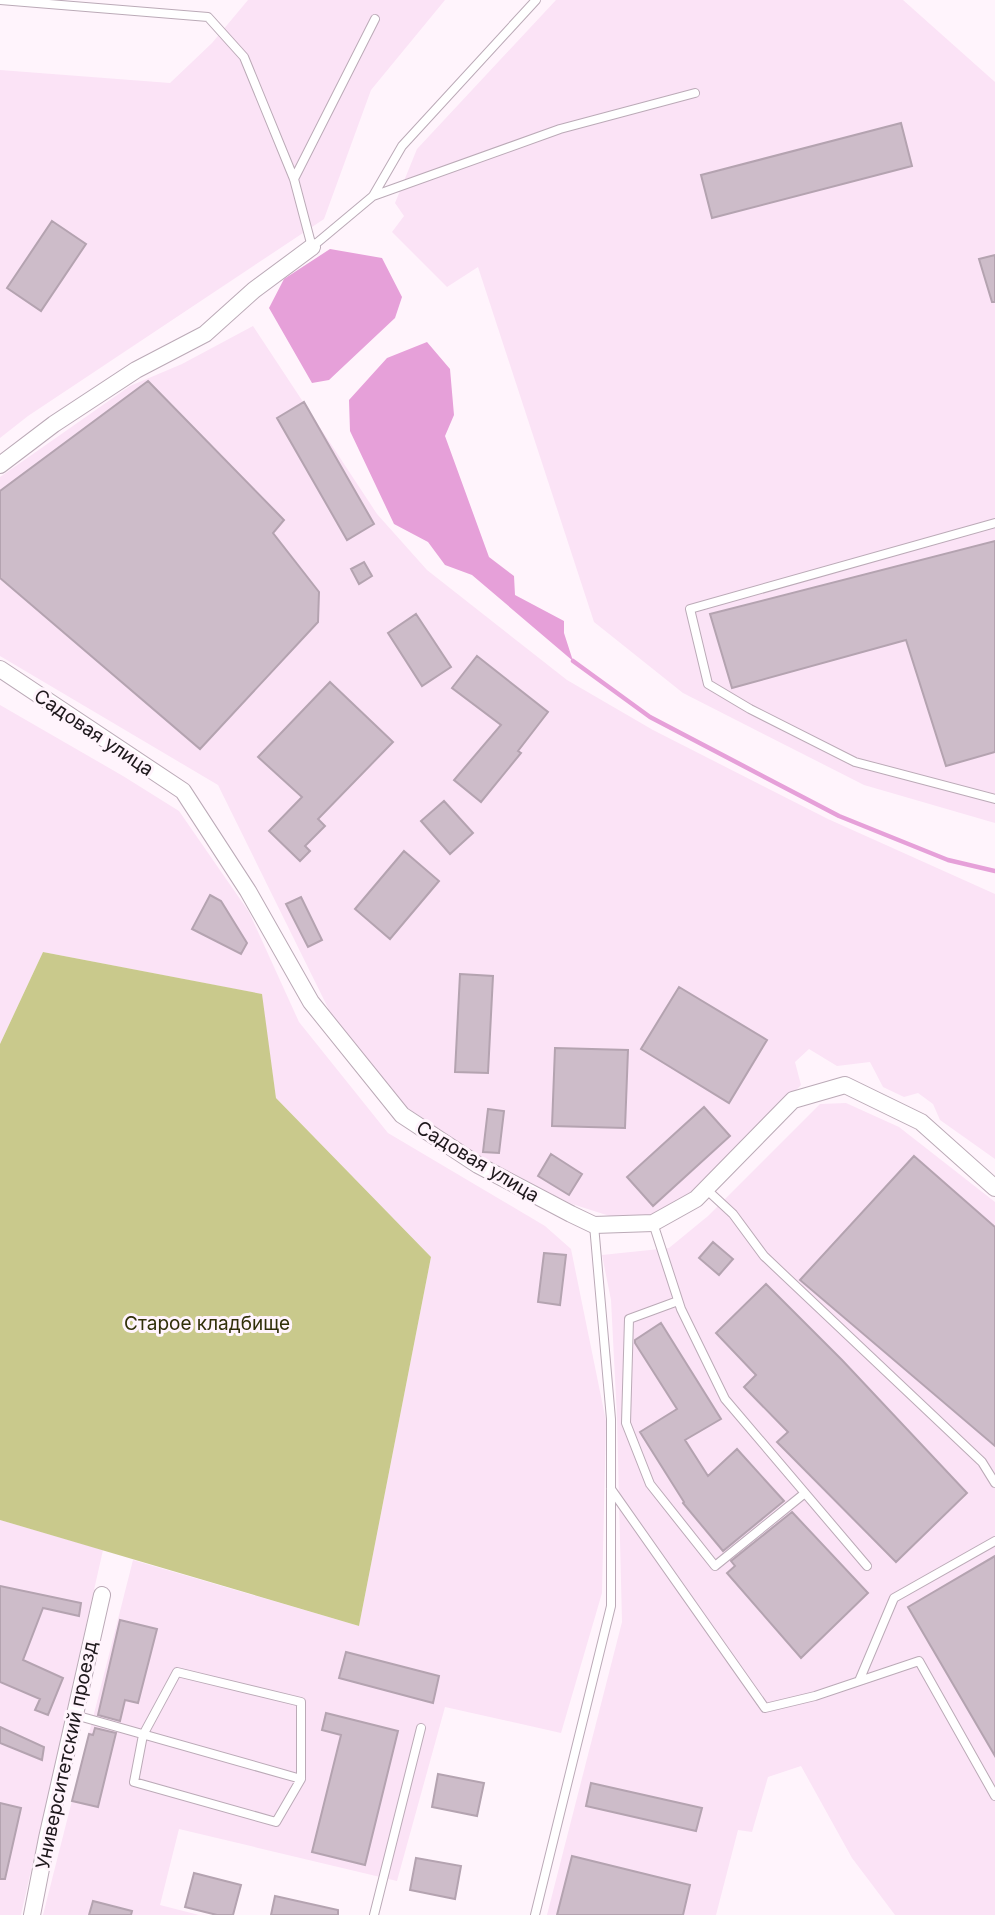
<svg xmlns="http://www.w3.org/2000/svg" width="995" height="1915" viewBox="0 0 995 1915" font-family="Inter,sans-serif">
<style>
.built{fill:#fbe3f6}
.green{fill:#c9c98c}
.water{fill:#e6a0d9}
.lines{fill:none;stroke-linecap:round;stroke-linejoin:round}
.stream{stroke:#e6a0d9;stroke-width:4.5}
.building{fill:#cdbcc9;stroke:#b4a3b0;stroke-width:2}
.service-casing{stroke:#bbaab7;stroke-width:10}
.minor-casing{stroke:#bbaab7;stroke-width:18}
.service{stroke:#fff;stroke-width:8}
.minor{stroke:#fff;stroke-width:16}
.labels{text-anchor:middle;stroke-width:6;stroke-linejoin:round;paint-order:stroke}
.street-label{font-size:19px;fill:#1e181c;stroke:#fff4fc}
.park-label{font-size:19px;fill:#302f08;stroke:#fff4fc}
</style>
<rect width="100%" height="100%" fill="#fff4fc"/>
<!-- built -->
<path class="built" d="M 248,0 L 445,0 L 371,90 L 324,219 L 28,416 L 0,438 L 0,70 L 170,83 L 212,43 Z
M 556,0 L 903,0 L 995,82 L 995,823 L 864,785 L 683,693 L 594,622 L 478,267 L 447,287 L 392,232 L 404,216 L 395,203 L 417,149 Z
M 253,326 L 377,514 L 427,570 L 567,680 L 653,730 L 828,819 L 995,894 L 995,1159 L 940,1120 L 933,1104 L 918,1093 L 904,1097 L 883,1087 L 870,1062 L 837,1066 L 809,1049 L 795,1062 L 801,1085 L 678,1215 L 641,1226 L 572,1204 L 493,1166 L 396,1100 L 331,1014 L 218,785 L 0,656 L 0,477 L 130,386 L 182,364 Z
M 0,705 L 123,776 L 179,811 L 249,912 L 299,1022 L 388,1133 L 545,1226 L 571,1249 L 606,1421 L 602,1593 L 561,1733 L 445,1707 L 397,1881 L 179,1829 L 160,1905 L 199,1915 L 43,1915 L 133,1560 L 359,1626 L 431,1257 L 276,1098 L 261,994 L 43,952 L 0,1044 Z
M 846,1103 L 899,1127 L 995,1202 L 995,1915 L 895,1915 L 852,1858 L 801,1766 L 768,1777 L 752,1832 L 738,1830 L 716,1915 L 547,1915 L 622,1622 L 617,1417 L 611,1300 L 602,1255 L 669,1248 L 708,1216 L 820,1104 Z
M 0,1520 L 103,1550 L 21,1915 L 0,1915 Z"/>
<!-- green -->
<path class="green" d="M 43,952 L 262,994 L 276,1098 L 431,1257 L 359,1626 L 0,1520 L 0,1044 Z"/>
<!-- water -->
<path class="water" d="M 330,249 L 382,258 L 402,297 L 395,318 L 329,380 L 312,383 L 269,308 L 284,279 Z
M 427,342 L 450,369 L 454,415 L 445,436 L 489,557 L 514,576 L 515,595 L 564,621 L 564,633 L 573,661 L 472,575 L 445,565 L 428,542 L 394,524 L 350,431 L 349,400 L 387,358 Z"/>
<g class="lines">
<!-- stream -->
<path class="stream" d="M 573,661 L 650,717 L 839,816 L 948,860 L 995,871"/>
</g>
<!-- building -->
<path class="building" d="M 901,123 L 912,166 L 712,218 L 701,175 Z
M 52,221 L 86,244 L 41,311 L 7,288 Z
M 995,255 L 995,302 L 992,302 L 979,259 Z
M 148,381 L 284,520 L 273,533 L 319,592 L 318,622 L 200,749 L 0,578 L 0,491 Z
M 304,402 L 374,524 L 347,540 L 277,418 Z
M 995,541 L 995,752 L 946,766 L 906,640 L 732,688 L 710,614 Z
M 364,562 L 372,576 L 359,584 L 351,569 Z
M 416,614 L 451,667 L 422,686 L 388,633 Z
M 477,656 L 548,712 L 518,751 L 521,753 L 481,802 L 454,780 L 501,725 L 452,688 Z
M 330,682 L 393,742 L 318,819 L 325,826 L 305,846 L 310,851 L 300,861 L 269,831 L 302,797 L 258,757 Z
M 444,801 L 473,833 L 450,854 L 421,821 Z
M 404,851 L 439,881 L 390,939 L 355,909 Z
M 210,895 L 221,901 L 247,943 L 241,954 L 192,929 Z
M 301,897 L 322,940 L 308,947 L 286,904 Z
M 460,974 L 493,976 L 488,1073 L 455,1072 Z
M 679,987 L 767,1040 L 729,1103 L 641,1049 Z
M 555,1048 L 628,1050 L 625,1128 L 552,1126 Z
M 704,1107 L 730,1136 L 653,1206 L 627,1177 Z
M 488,1109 L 504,1111 L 499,1153 L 483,1152 Z
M 551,1154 L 582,1174 L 569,1195 L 538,1176 Z
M 914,1156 L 995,1227 L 995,1446 L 800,1280 Z
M 713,1242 L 733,1259 L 719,1275 L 699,1258 Z
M 544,1253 L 566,1255 L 560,1305 L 538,1302 Z
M 766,1284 L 842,1360 L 967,1493 L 896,1562 L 777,1442 L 788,1432 L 744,1387 L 756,1375 L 716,1333 Z
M 661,1323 L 721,1419 L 685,1440 L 708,1476 L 737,1449 L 784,1501 L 723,1551 L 683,1503 L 684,1502 L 640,1432 L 677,1409 L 635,1343 L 635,1340 Z
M 792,1512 L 868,1593 L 801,1658 L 727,1573 L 735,1566 L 731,1561 Z
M 995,1556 L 995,1756 L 908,1607 Z
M 0,1586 L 81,1603 L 79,1616 L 43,1608 L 23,1660 L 63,1678 L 48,1715 L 35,1710 L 40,1699 L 0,1682 Z
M 120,1620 L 157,1629 L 138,1703 L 125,1700 L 120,1721 L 98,1715 Z
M 346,1652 L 439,1676 L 433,1703 L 339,1678 Z
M 326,1713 L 398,1731 L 365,1865 L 312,1852 L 341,1735 L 322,1730 Z
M 0,1727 L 44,1747 L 42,1760 L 0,1743 Z
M 95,1728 L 116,1733 L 98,1807 L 72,1801 L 89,1734 L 93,1735 Z
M 438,1774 L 484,1783 L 477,1816 L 432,1807 Z
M 591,1783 L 702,1808 L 696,1831 L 586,1806 Z
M 0,1803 L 21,1808 L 5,1879 L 0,1879 Z
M 572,1856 L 690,1885 L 683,1915 L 557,1915 Z
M 416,1858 L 461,1866 L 455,1899 L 410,1890 Z
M 194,1873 L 241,1885 L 233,1915 L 217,1915 L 185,1907 Z
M 275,1896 L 338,1910 L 338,1915 L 271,1915 Z
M 93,1901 L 132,1911 L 131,1915 L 89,1915 Z"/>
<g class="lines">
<!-- service casing -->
<g class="service-casing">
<path id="service" d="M 0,0 L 208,17 L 244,57 L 294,179 L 312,247 L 373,196 L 402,146 L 536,0
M 294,179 L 375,19
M 373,196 L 560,129 L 695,93
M 995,523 L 690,609 L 708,684 L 750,709 L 855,762 L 995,799
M 706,1189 L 733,1214 L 764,1256 L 982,1462 L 995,1483
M 653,1223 L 681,1309 L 725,1399 L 867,1566
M 678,1301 L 629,1319 L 626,1423 L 650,1484 L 715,1566 L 805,1493
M 611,1489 L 765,1708 L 815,1696 L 919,1661 L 995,1796
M 177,1672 L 301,1702 L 301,1779 L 276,1822 L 134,1782 L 143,1735 Z
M 859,1681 L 894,1598 L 995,1541
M 75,1715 L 301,1779
M 374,1915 L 421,1728
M 535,1915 L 611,1606 L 611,1419 L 594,1225"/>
</g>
<!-- minor casing -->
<g class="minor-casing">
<path id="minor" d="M 0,465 L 54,424 L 136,370 L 205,334 L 254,290 L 312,247
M 0,669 L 183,791 L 248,891 L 311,1002 L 402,1115 L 478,1165 L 571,1214 L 594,1225 L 653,1223 L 696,1199 L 793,1100 L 845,1085 L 921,1122 L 995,1188
M 32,1915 L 47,1838 L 102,1595"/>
</g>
<!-- service -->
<use href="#service" class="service"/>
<!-- minor -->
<use href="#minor" class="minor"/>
</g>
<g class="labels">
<!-- street labels -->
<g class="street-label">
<text transform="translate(94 732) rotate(34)" y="7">Садовая улица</text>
<text transform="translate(478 1161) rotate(31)" y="7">Садовая улица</text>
<text transform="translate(66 1755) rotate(-78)" y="7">Университетский проезд</text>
</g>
<!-- park labels -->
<g class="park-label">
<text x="207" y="1330">Старое кладбище</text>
</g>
</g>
</svg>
